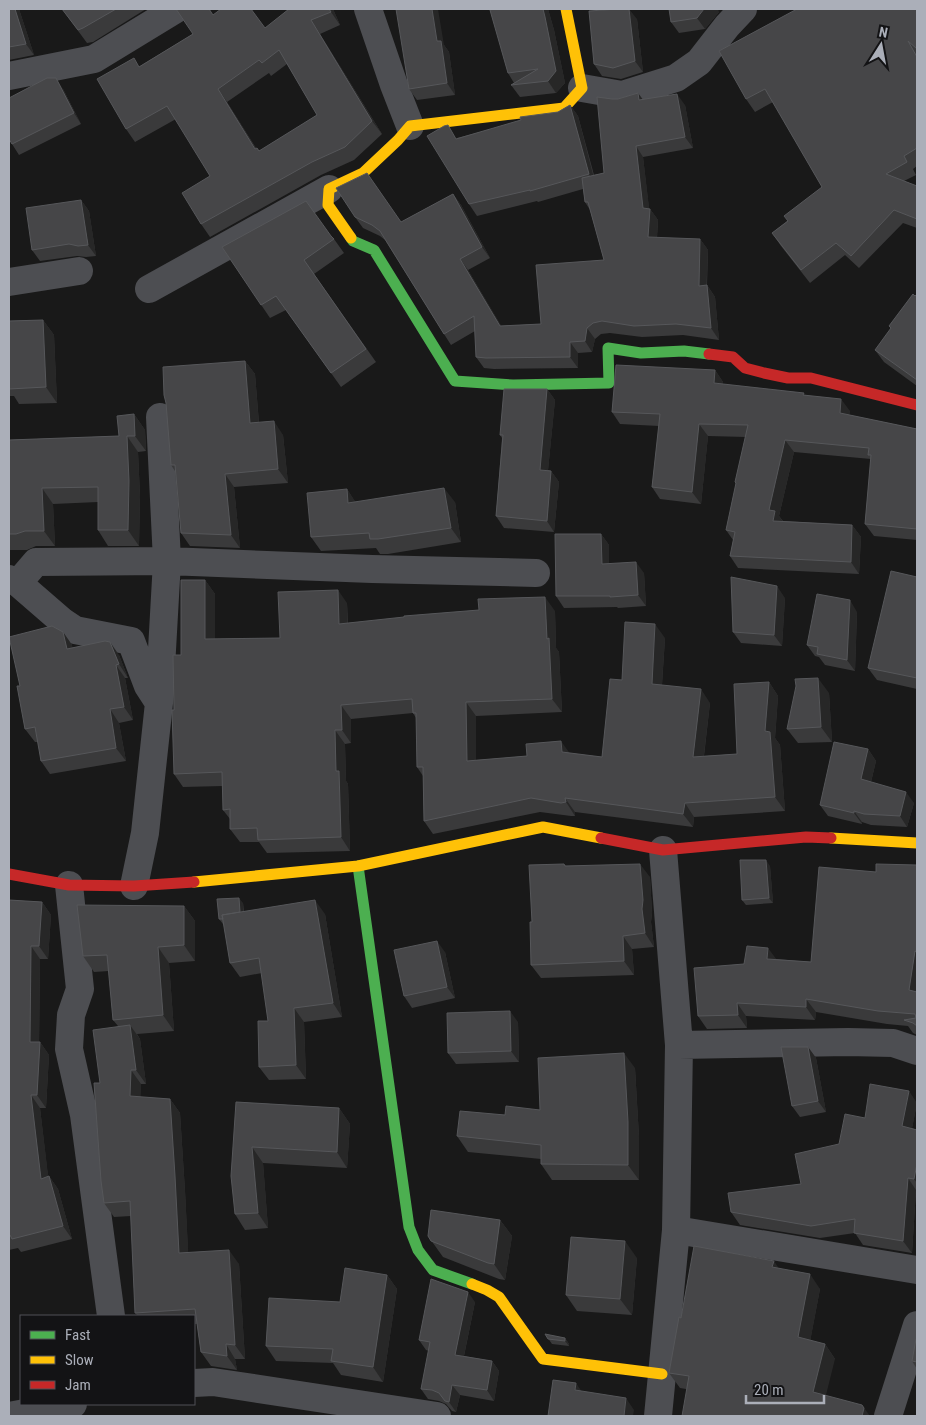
<svg xmlns="http://www.w3.org/2000/svg" width="926" height="1425" viewBox="0 0 926 1425" font-family="'Roboto Condensed',sans-serif">
<style>
.lines{fill:none;stroke-linecap:round;stroke-linejoin:round}
.street{stroke:#4d4e52;stroke-width:28}
.fast{stroke:#4caf50;stroke-width:11}
.slow{stroke:#ffc107;stroke-width:11}
.jam{stroke:#c62828;stroke-width:11}
.wall{fill:#3a3a3b;fill-rule:evenodd}
.shaded-wall{fill:#272727}
.building{fill:#464648;stroke:#56575a;fill-rule:evenodd}
</style>
<rect width="100%" height="100%" fill="#191919"/>
<g class="lines">
<!-- street -->
<path class="street" d="M 368,9 L 394,85 L 410,126
M 9,76 L 94,59 L 176,9
M 582,88 L 622,95 L 676,78 L 699,62 L 727,26 L 743,9
M 9,282 L 79,271
M 149,289 L 329,189
M 9,579 L 18,583 L 36,562 L 167,561 L 372,569 L 536,573
M 18,583 L 63,622 L 75,630 L 131,641 L 148,686 L 159,703 L 145,833 L 134,886
M 159,703 L 167,561 L 160,417
M 69,885 L 80,989 L 71,1015 L 69,1049 L 84,1115 L 111,1316
M 679,1045 L 848,1042 L 893,1043 L 917,1051
M 676,1230 L 917,1270
M 194,1383 L 213,1382 L 437,1416
M 9,1416 L 73,1404
M 658,1416 L 676,1230 L 679,1045 L 663,850
M 888,1416 L 917,1325"/>
<!-- fast -->
<path class="fast" d="M 351,238 L 353,241 L 374,250 L 455,381 L 513,385 L 609,383 L 608,348 L 641,353 L 684,351 L 709,354
M 358,866 L 409,1227 L 418,1250 L 433,1270 L 472,1284"/>
<!-- slow -->
<path class="slow" d="M 351,238 L 328,205 L 329,189 L 363,173 L 398,140 L 410,126 L 564,108 L 582,88 L 566,9
M 831,838 L 917,843
M 194,882 L 358,866 L 543,827 L 601,838
M 472,1284 L 487,1290 L 499,1297 L 543,1359 L 662,1374"/>
<!-- jam -->
<path class="jam" d="M 709,354 L 733,357 L 745,368 L 764,373 L 788,378 L 811,378 L 917,405
M 601,838 L 663,850 L 806,837 L 831,838
M 9,874 L 69,885 L 134,886 L 194,882"/>
</g>
<!-- wall -->
<path class="wall" d="M 9,9 L 19,9 L 34,55 L 9,60 Z
M 62,9 L 146,9 L 93,42 L 87,43 Z
M 333,9 L 340,25 L 320,34 L 382,134 L 354,160 L 321,175 L 210,237 L 201,224 L 210,176 L 176,119 L 135,142 L 126,129 L 140,66 L 193,34 L 213,15 L 265,28 ZM 287,64 L 317,115 L 260,151 L 256,148 L 227,102 L 269,73 L 271,76 Z
M 494,9 L 548,9 L 554,30 L 565,83 L 556,93 L 520,97 L 511,85 L 514,83 L 508,73 Z
M 917,9 L 917,54 L 916,53 L 917,55 L 917,166 L 913,169 L 916,175 L 904,181 L 917,186 L 917,228 L 903,223 L 859,268 L 845,255 L 810,283 L 781,246 L 772,233 L 787,221 L 822,187 L 773,102 L 755,112 L 746,99 L 897,10 Z
M 719,12 L 705,29 L 679,33 L 671,22 Z
M 637,19 L 643,72 L 621,79 L 602,76 L 594,64 Z
M 444,45 L 449,52 L 455,95 L 417,100 L 409,89 Z
M 63,89 L 81,124 L 19,155 L 12,144 Z
M 638,93 L 643,100 L 685,105 L 693,148 L 643,157 L 649,209 L 650,209 L 658,220 L 657,238 L 700,239 L 708,250 L 707,285 L 715,297 L 719,340 L 683,335 L 642,337 L 610,333 L 601,334 L 595,339 L 592,352 L 578,353 L 578,368 L 494,369 L 484,368 L 476,357 L 475,331 L 451,345 L 444,334 L 385,240 L 380,236 L 363,228 L 355,217 L 401,222 L 453,194 L 461,205 L 490,258 L 468,270 L 501,326 L 541,324 L 604,260 L 590,210 L 585,202 L 583,189 L 538,202 L 537,201 L 477,216 L 469,204 L 457,138 L 558,112 L 570,105 L 578,116 L 594,175 L 604,173 L 612,99 L 618,99 Z
M 81,200 L 89,211 L 96,256 L 86,257 L 77,256 L 40,261 L 32,250 Z
M 331,236 L 334,239 L 344,253 L 314,274 L 376,362 L 341,387 L 286,310 L 270,318 L 222,247 Z
M 917,294 L 917,386 L 884,362 L 875,350 L 891,329 L 889,326 Z
M 43,320 L 54,335 L 57,403 L 19,404 L 14,396 L 9,396 L 9,321 Z
M 245,361 L 255,374 L 259,423 L 283,435 L 288,483 L 234,487 L 240,548 L 190,546 L 181,533 L 175,471 L 171,465 Z
M 715,370 L 723,382 L 723,384 L 806,395 L 850,411 L 849,415 L 917,429 L 917,540 L 874,536 L 865,524 L 871,459 L 794,452 L 779,516 L 783,521 L 852,525 L 861,537 L 859,574 L 738,568 L 730,556 L 733,540 L 726,530 L 736,484 L 735,482 L 746,437 L 708,436 L 701,504 L 660,499 L 652,487 L 659,426 L 620,424 L 612,412 Z
M 547,389 L 555,400 L 548,470 L 551,471 L 559,482 L 554,532 L 504,528 L 496,516 L 502,438 L 500,435 Z
M 134,414 L 145,430 L 146,451 L 138,452 L 140,496 L 139,546 L 108,546 L 98,530 L 98,502 L 53,504 L 55,546 L 36,546 L 27,550 L 9,550 L 9,440 L 119,436 Z
M 347,489 L 355,502 L 455,502 L 461,542 L 388,554 L 380,554 L 376,548 L 321,551 L 311,537 Z
M 601,534 L 609,545 L 609,563 L 644,573 L 646,606 L 618,608 L 617,607 L 564,608 L 556,596 Z
M 917,577 L 917,689 L 877,680 L 868,668 Z
M 205,580 L 215,594 L 215,639 L 280,638 L 347,603 L 348,623 L 555,611 L 556,648 L 559,652 L 562,712 L 476,716 L 476,760 L 569,753 L 602,757 L 622,680 L 665,638 L 662,685 L 710,703 L 704,756 L 737,754 L 769,682 L 778,696 L 775,738 L 780,745 L 785,811 L 694,817 L 693,827 L 575,812 L 575,816 L 571,816 L 540,812 L 433,834 L 424,821 L 423,776 L 417,767 L 416,718 L 413,713 L 351,719 L 351,743 L 345,744 L 346,781 L 348,784 L 350,851 L 267,853 L 259,842 L 240,842 L 230,829 L 230,819 L 223,810 L 223,786 L 183,787 L 174,774 L 174,710 L 181,655 Z
M 785,598 L 782,646 L 741,643 L 733,632 Z
M 857,612 L 855,671 L 825,665 L 819,657 L 815,656 L 807,645 Z
M 63,632 L 72,645 L 72,648 L 119,655 L 128,678 L 125,678 L 133,720 L 119,723 L 126,761 L 50,774 L 41,761 L 38,742 L 35,742 L 25,729 L 20,686 Z
M 829,693 L 832,742 L 798,743 L 787,729 Z
M 868,749 L 876,761 L 871,782 L 914,803 L 907,827 L 871,825 L 862,822 L 862,824 L 828,816 L 820,805 Z
M 564,864 L 566,866 L 650,877 L 652,913 L 651,922 L 654,947 L 632,949 L 634,975 L 541,978 L 531,965 L 532,922 Z
M 917,865 L 917,1035 L 913,1033 L 908,1026 L 887,1024 L 816,1012 L 815,1020 L 746,1016 L 747,1028 L 707,1029 L 698,1016 L 744,964 L 776,959 L 811,962 L 876,872 Z
M 770,866 L 773,903 L 746,905 L 742,900 Z
M 9,900 L 42,902 L 51,915 L 48,959 L 40,959 L 39,1042 L 40,1042 L 49,1055 L 46,1108 L 40,1108 L 48,1177 L 49,1176 L 58,1189 L 72,1239 L 21,1252 L 18,1248 L 9,1250 Z
M 243,903 L 244,911 L 325,914 L 342,1017 L 304,1022 L 306,1079 L 269,1080 L 259,1067 L 268,1021 L 262,973 L 240,977 L 230,963 L 224,924 L 223,924 L 219,919 Z
M 184,906 L 195,921 L 195,961 L 169,963 L 174,1031 L 137,1034 L 140,1039 L 146,1084 L 141,1084 L 140,1097 L 170,1099 L 180,1113 L 185,1191 L 188,1252 L 239,1264 L 245,1359 L 235,1359 L 237,1370 L 211,1366 L 201,1352 L 197,1324 L 194,1324 L 194,1316 L 138,1316 L 135,1313 L 131,1216 L 114,1217 L 104,1203 L 100,1083 L 118,1026 L 113,1020 L 109,971 L 94,972 L 83,956 Z
M 445,952 L 455,998 L 412,1008 L 404,996 Z
M 518,1022 L 519,1062 L 456,1064 L 448,1053 Z
M 808,1047 L 816,1058 L 826,1112 L 800,1117 L 792,1106 Z
M 635,1068 L 639,1137 L 639,1180 L 552,1180 L 541,1164 L 541,1159 L 468,1152 L 457,1136 L 505,1115 L 540,1110 Z
M 236,1102 L 339,1108 L 350,1124 L 347,1168 L 263,1163 L 268,1228 L 245,1230 L 235,1214 Z
M 917,1103 L 912,1128 L 917,1130 L 917,1190 L 916,1190 L 912,1253 L 863,1245 L 855,1233 L 820,1238 L 740,1225 L 731,1212 L 801,1184 L 839,1144 L 865,1118 Z
M 500,1220 L 512,1236 L 505,1280 L 499,1279 L 443,1257 L 428,1236 Z
M 637,1258 L 632,1315 L 577,1311 L 566,1295 Z
M 779,1268 L 820,1289 L 810,1341 L 825,1344 L 835,1359 L 686,1389 L 680,1388 L 669,1373 L 681,1318 Z
M 387,1275 L 397,1289 L 383,1382 L 341,1375 L 333,1363 L 276,1361 L 266,1346 Z
M 475,1302 L 464,1356 L 492,1361 L 499,1371 L 494,1401 L 460,1395 L 456,1412 L 452,1411 L 446,1404 L 439,1401 L 428,1399 L 421,1389 L 429,1351 L 426,1350 L 419,1340 Z
M 545,1334 L 565,1338 L 569,1344 L 569,1346 L 552,1344 Z
M 917,1340 L 917,1369 L 912,1361 Z"/>
<!-- shaded-wall -->
<path class="shaded-wall" d="M 15,9 L 19,9 L 34,55 L 26,44 Z
M 329,9 L 333,9 L 340,25 L 331,12 Z
M 432,9 L 438,9 L 444,45 L 449,52 L 455,95 L 447,83 L 437,41 Z
M 543,9 L 548,9 L 554,30 L 565,83 L 556,93 L 548,81 Z
M 629,9 L 637,19 L 643,72 L 635,61 Z
M 704,9 L 718,9 L 719,12 L 705,29 L 697,18 Z
M 311,20 L 320,34 L 382,134 L 372,121 Z
M 56,78 L 63,89 L 81,124 L 74,113 Z
M 218,89 L 227,102 L 264,162 L 255,149 Z
M 638,93 L 646,104 L 639,100 Z
M 677,94 L 685,105 L 693,148 L 685,137 Z
M 570,105 L 578,116 L 596,186 L 589,174 Z
M 636,146 L 643,157 L 650,215 L 650,209 L 658,220 L 656,248 L 648,237 L 643,208 Z
M 453,194 L 461,205 L 490,258 L 482,247 Z
M 81,200 L 89,211 L 96,256 L 88,245 Z
M 700,239 L 708,250 L 706,297 L 699,286 Z
M 460,259 L 468,270 L 508,337 L 500,326 Z
M 707,285 L 715,297 L 719,340 L 711,328 Z
M 43,320 L 54,335 L 57,403 L 46,387 Z
M 587,328 L 595,339 L 592,352 L 585,341 Z
M 570,342 L 578,353 L 578,368 L 570,357 Z
M 245,361 L 255,374 L 260,437 L 250,423 Z
M 715,370 L 723,382 L 722,395 L 714,383 Z
M 547,389 L 555,400 L 547,481 L 540,470 Z
M 841,399 L 850,411 L 848,425 L 840,413 Z
M 134,414 L 145,430 L 146,451 L 135,436 Z
M 274,421 L 283,435 L 288,483 L 278,469 Z
M 699,424 L 708,436 L 701,504 L 692,492 Z
M 127,436 L 138,452 L 140,496 L 139,546 L 128,530 Z
M 785,440 L 794,452 L 779,516 L 784,523 L 773,521 L 769,510 Z
M 551,471 L 559,482 L 554,532 L 547,521 Z
M 225,474 L 234,487 L 240,548 L 231,535 Z
M 42,488 L 53,504 L 55,546 L 44,531 Z
M 444,488 L 455,502 L 461,542 L 451,528 Z
M 347,489 L 357,504 L 348,503 Z
M 852,525 L 861,537 L 859,574 L 851,562 Z
M 601,534 L 609,545 L 609,575 L 602,564 Z
M 636,562 L 644,573 L 646,606 L 638,595 Z
M 205,580 L 215,594 L 215,652 L 205,639 Z
M 777,586 L 785,598 L 782,646 L 774,635 Z
M 338,590 L 347,603 L 348,637 L 339,624 Z
M 545,597 L 555,611 L 556,648 L 559,652 L 562,712 L 552,699 L 547,639 Z
M 850,600 L 857,612 L 855,671 L 847,660 Z
M 655,624 L 665,638 L 661,697 L 652,684 Z
M 63,632 L 72,645 L 76,663 L 67,649 Z
M 110,642 L 119,655 L 128,678 L 119,664 Z
M 116,665 L 125,678 L 133,720 L 124,707 Z
M 818,678 L 829,693 L 832,742 L 821,727 Z
M 769,682 L 778,696 L 775,738 L 780,745 L 785,811 L 775,797 L 765,731 Z
M 701,689 L 710,703 L 702,771 L 693,757 Z
M 466,702 L 476,716 L 476,775 L 467,761 Z
M 341,705 L 351,719 L 351,743 L 342,730 Z
M 110,709 L 119,723 L 126,761 L 116,748 Z
M 335,730 L 345,744 L 346,781 L 348,784 L 350,851 L 341,837 L 336,771 Z
M 561,741 L 571,755 L 562,752 Z
M 868,749 L 876,761 L 869,790 L 861,779 Z
M 906,792 L 914,803 L 907,827 L 900,816 Z
M 565,798 L 575,812 L 575,816 L 566,802 Z
M 685,803 L 694,817 L 693,827 L 683,814 Z
M 854,811 L 862,822 L 862,824 L 854,813 Z
M 766,860 L 770,866 L 773,903 L 769,898 Z
M 640,864 L 650,877 L 652,913 L 651,922 L 654,947 L 645,933 L 642,909 Z
M 239,898 L 243,903 L 244,923 L 240,918 Z
M 315,900 L 325,914 L 342,1017 L 333,1003 Z
M 42,902 L 51,915 L 48,959 L 39,946 Z
M 184,906 L 195,921 L 195,961 L 184,945 Z
M 623,936 L 632,949 L 634,975 L 624,961 Z
M 437,941 L 445,952 L 455,998 L 447,987 Z
M 31,946 L 40,959 L 39,1054 L 30,1042 Z
M 158,947 L 169,963 L 174,1031 L 163,1015 Z
M 768,948 L 777,960 L 767,959 Z
M 915,951 L 917,954 L 917,1003 L 909,990 Z
M 806,999 L 816,1012 L 815,1020 L 806,1007 Z
M 737,1003 L 746,1016 L 747,1028 L 738,1015 Z
M 294,1008 L 304,1022 L 306,1079 L 296,1065 Z
M 510,1011 L 518,1022 L 519,1062 L 511,1051 Z
M 130,1025 L 140,1039 L 146,1084 L 136,1070 Z
M 40,1042 L 49,1055 L 46,1108 L 37,1095 Z
M 808,1047 L 816,1058 L 826,1112 L 818,1101 Z
M 624,1053 L 635,1068 L 639,1137 L 639,1180 L 628,1165 Z
M 131,1070 L 141,1084 L 140,1111 L 130,1096 Z
M 909,1091 L 917,1103 L 910,1139 L 902,1126 Z
M 31,1095 L 40,1108 L 50,1191 L 41,1179 Z
M 170,1099 L 180,1113 L 185,1191 L 189,1267 L 179,1253 Z
M 339,1108 L 350,1124 L 347,1168 L 337,1152 Z
M 252,1147 L 263,1163 L 268,1228 L 258,1213 Z
M 917,1164 L 917,1183 L 914,1179 Z
M 49,1176 L 58,1189 L 72,1239 L 63,1226 Z
M 908,1178 L 916,1190 L 912,1253 L 903,1241 Z
M 500,1220 L 512,1236 L 505,1280 L 494,1264 Z
M 625,1241 L 637,1258 L 632,1315 L 620,1299 Z
M 229,1250 L 239,1264 L 245,1359 L 235,1345 Z
M 774,1261 L 784,1276 L 772,1267 Z
M 810,1274 L 820,1289 L 808,1353 L 798,1337 Z
M 387,1275 L 397,1289 L 383,1382 L 373,1367 Z
M 468,1292 L 475,1302 L 462,1365 L 455,1355 Z
M 565,1338 L 569,1344 L 569,1346 L 565,1341 Z
M 226,1344 L 235,1359 L 237,1370 L 227,1356 Z
M 825,1344 L 835,1359 L 823,1407 L 813,1392 Z
M 492,1361 L 499,1371 L 494,1401 L 487,1390 Z
M 576,1383 L 584,1395 L 575,1390 Z
M 452,1385 L 460,1395 L 456,1412 L 449,1402 Z
M 626,1398 L 634,1410 L 633,1416 L 624,1416 Z
M 862,1405 L 870,1416 L 862,1416 Z"/>
<!-- building -->
<path class="building" d="M 9,9 L 15,9 L 26,44 L 9,47 Z
M 62,9 L 116,9 L 83,28 L 78,30 Z
M 176,9 L 209,9 L 213,15 L 221,9 L 251,9 L 265,28 L 289,9 L 329,9 L 331,12 L 311,20 L 372,121 L 345,147 L 312,162 L 201,224 L 182,193 L 210,176 L 167,106 L 126,129 L 97,79 L 134,58 L 139,67 L 193,34 ZM 279,50 L 317,115 L 259,151 L 257,148 L 255,149 L 218,89 L 259,60 L 262,63 Z
M 396,9 L 432,9 L 437,41 L 441,41 L 447,83 L 409,89 Z
M 494,9 L 543,9 L 545,17 L 556,71 L 548,81 L 511,85 L 538,69 L 508,73 L 490,10 Z
M 618,9 L 629,9 L 635,61 L 613,68 L 594,64 L 589,11 Z
M 669,9 L 704,9 L 697,18 L 671,22 Z
M 797,9 L 896,9 L 897,10 L 898,9 L 917,9 L 917,49 L 908,41 L 917,57 L 917,148 L 904,156 L 907,162 L 886,174 L 917,186 L 917,219 L 894,210 L 851,256 L 836,243 L 801,270 L 772,233 L 788,221 L 784,216 L 822,187 L 765,89 L 746,99 L 719,51 Z
M 47,78 L 56,78 L 74,113 L 12,144 L 9,139 L 9,98 Z
M 638,93 L 639,100 L 677,94 L 685,137 L 636,146 L 643,208 L 650,209 L 648,237 L 700,239 L 699,286 L 707,285 L 711,328 L 676,324 L 634,326 L 602,321 L 593,323 L 587,328 L 585,341 L 570,342 L 570,357 L 486,358 L 476,357 L 474,316 L 444,334 L 380,231 L 372,225 L 355,217 L 336,188 L 367,173 L 401,222 L 453,194 L 482,247 L 460,259 L 500,326 L 541,324 L 536,265 L 604,260 L 588,202 L 585,202 L 582,178 L 604,173 L 597,97 L 612,99 L 618,99 Z
M 570,105 L 589,174 L 530,191 L 530,190 L 469,204 L 427,136 L 444,126 L 448,125 L 456,139 L 521,120 L 520,117 L 558,112 Z
M 81,200 L 88,245 L 78,246 L 69,244 L 32,250 L 26,208 Z
M 306,201 L 331,236 L 334,239 L 304,260 L 366,349 L 331,373 L 276,296 L 261,305 L 222,247 Z
M 913,294 L 915,296 L 917,294 L 917,380 L 875,350 L 891,328 L 889,326 Z
M 43,320 L 46,387 L 9,389 L 9,321 Z
M 245,361 L 250,423 L 274,421 L 278,469 L 225,474 L 231,535 L 181,533 L 175,465 L 171,465 L 166,403 L 164,395 L 163,367 Z
M 616,365 L 715,370 L 714,383 L 804,393 L 803,395 L 841,399 L 840,413 L 917,429 L 917,529 L 865,524 L 871,455 L 868,455 L 869,448 L 785,440 L 769,510 L 775,511 L 773,521 L 852,525 L 851,562 L 730,556 L 735,532 L 726,530 L 736,483 L 735,482 L 748,425 L 699,424 L 692,492 L 652,487 L 660,414 L 612,412 Z
M 504,389 L 547,389 L 540,470 L 551,471 L 547,521 L 496,516 L 503,435 L 500,435 Z
M 134,414 L 135,436 L 127,436 L 129,481 L 128,530 L 98,530 L 98,487 L 42,488 L 44,531 L 25,531 L 16,534 L 9,534 L 9,440 L 119,436 L 117,416 Z
M 444,488 L 451,528 L 378,539 L 370,539 L 369,533 L 311,537 L 307,493 L 347,489 L 348,503 Z
M 555,534 L 601,534 L 602,564 L 636,562 L 638,595 L 610,597 L 610,596 L 556,596 Z
M 891,571 L 917,577 L 917,678 L 868,668 Z
M 731,577 L 777,586 L 774,635 L 733,632 Z
M 181,580 L 205,580 L 205,639 L 280,638 L 278,592 L 338,590 L 339,624 L 404,617 L 404,616 L 479,610 L 478,599 L 545,597 L 547,639 L 549,638 L 552,699 L 466,702 L 467,761 L 527,756 L 526,744 L 561,741 L 562,752 L 602,757 L 610,679 L 622,680 L 625,622 L 655,624 L 652,684 L 701,689 L 693,757 L 737,754 L 734,684 L 769,682 L 765,731 L 770,732 L 775,797 L 685,803 L 683,814 L 565,798 L 566,802 L 561,803 L 531,798 L 424,821 L 423,767 L 417,767 L 416,713 L 413,713 L 412,699 L 341,705 L 342,730 L 335,730 L 336,771 L 339,771 L 341,837 L 258,840 L 257,828 L 230,829 L 230,809 L 223,810 L 222,772 L 174,774 L 172,710 L 174,710 L 173,655 L 181,655 Z
M 817,594 L 850,600 L 847,660 L 817,654 L 818,647 L 807,645 Z
M 52,626 L 63,632 L 67,649 L 105,641 L 110,642 L 119,664 L 116,665 L 124,707 L 110,709 L 116,748 L 41,761 L 35,727 L 25,729 L 17,686 L 20,686 L 9,637 Z
M 818,678 L 821,727 L 787,729 L 796,686 L 795,679 Z
M 834,742 L 868,749 L 861,779 L 906,792 L 900,816 L 864,814 L 854,811 L 854,813 L 820,805 Z
M 740,860 L 766,860 L 769,898 L 742,900 Z
M 564,864 L 565,866 L 640,864 L 643,900 L 642,909 L 645,933 L 623,936 L 624,961 L 531,965 L 530,922 L 532,922 L 529,865 Z
M 876,864 L 917,865 L 917,952 L 915,951 L 909,990 L 917,992 L 917,1026 L 913,1023 L 904,1020 L 916,1018 L 915,1014 L 878,1011 L 806,999 L 806,1007 L 737,1003 L 738,1015 L 698,1016 L 694,968 L 744,964 L 747,946 L 768,948 L 767,959 L 811,962 L 819,867 L 876,872 Z
M 239,898 L 240,912 L 222,915 L 223,919 L 219,919 L 217,899 Z
M 9,900 L 42,902 L 39,946 L 31,946 L 30,1042 L 40,1042 L 37,1095 L 31,1095 L 41,1179 L 49,1176 L 63,1226 L 12,1239 L 10,1235 L 9,1235 Z
M 315,900 L 333,1003 L 294,1008 L 296,1065 L 259,1067 L 258,1021 L 268,1021 L 259,958 L 230,963 L 222,915 Z
M 77,905 L 184,906 L 184,945 L 158,947 L 163,1015 L 113,1020 L 107,955 L 83,956 Z
M 437,941 L 447,987 L 404,996 L 394,950 Z
M 510,1011 L 511,1051 L 448,1053 L 447,1013 Z
M 130,1025 L 136,1070 L 131,1070 L 130,1096 L 170,1099 L 175,1176 L 179,1253 L 229,1250 L 235,1345 L 226,1344 L 227,1356 L 201,1352 L 195,1309 L 135,1313 L 130,1201 L 104,1203 L 101,1181 L 94,1083 L 100,1083 L 93,1030 Z
M 781,1047 L 808,1047 L 818,1101 L 792,1106 Z
M 624,1053 L 628,1122 L 628,1165 L 541,1164 L 541,1145 L 457,1136 L 460,1111 L 505,1115 L 506,1106 L 540,1110 L 538,1058 Z
M 870,1084 L 909,1091 L 902,1126 L 917,1130 L 917,1164 L 914,1179 L 908,1178 L 903,1241 L 854,1233 L 855,1219 L 811,1226 L 731,1212 L 728,1193 L 801,1184 L 795,1154 L 839,1144 L 845,1114 L 865,1118 Z
M 236,1102 L 339,1108 L 337,1152 L 252,1147 L 258,1213 L 235,1214 L 231,1176 Z
M 431,1210 L 500,1220 L 494,1264 L 488,1263 L 431,1241 L 428,1236 Z
M 571,1237 L 625,1241 L 620,1299 L 566,1295 Z
M 694,1246 L 774,1261 L 772,1267 L 810,1274 L 798,1337 L 825,1344 L 813,1392 L 862,1405 L 864,1408 L 862,1416 L 682,1416 L 689,1376 L 669,1373 L 679,1317 L 681,1318 Z
M 345,1268 L 387,1275 L 373,1367 L 331,1361 L 333,1349 L 266,1346 L 269,1298 L 340,1302 Z
M 431,1279 L 468,1292 L 455,1355 L 492,1361 L 487,1390 L 452,1385 L 449,1402 L 445,1401 L 439,1393 L 432,1390 L 421,1389 L 430,1342 L 419,1340 Z
M 545,1334 L 565,1338 L 565,1341 L 548,1339 Z
M 916,1339 L 917,1340 L 917,1362 L 912,1361 Z
M 553,1380 L 576,1383 L 575,1390 L 626,1398 L 624,1416 L 548,1416 Z"/>
<!-- border -->
<rect width="926" height="1425" fill="none" stroke="#abafb9" stroke-width="20"/>
<!-- legend -->
<rect x="20" y="1315" width="175" height="90" fill="#131315" stroke="#505157"/>
<rect x="30" y="1331" width="25" height="8" fill="#4caf50" stroke="#505157"/>
<text x="65" y="1340" font-size="15" fill="#abafb9">Fast</text>
<rect x="30" y="1356" width="25" height="8" fill="#ffc107" stroke="#505157"/>
<text x="65" y="1365" font-size="15" fill="#abafb9">Slow</text>
<rect x="30" y="1381" width="25" height="8" fill="#c62828" stroke="#505157"/>
<text x="65" y="1390" font-size="15" fill="#abafb9">Jam</text>
<!-- north arrow -->
<g transform="translate(881 45) rotate(11)" stroke="#131315" stroke-width="4" paint-order="stroke">
<path d="M0-4L9 19L0 12L-9 19Z" fill="#abafb9"/>
<text y="-8" font-size="14" font-weight="bold" text-anchor="middle" fill="#abafb9">N</text>
</g>
<!-- scale -->
<path d="M746 1395v8h78v-8" fill="none" stroke="#abafb9" stroke-width="2.5"/>
<text x="754" y="1395" font-size="15" fill="#abafb9" stroke="#131315" stroke-width="4" paint-order="stroke">20 m</text>
</svg>
